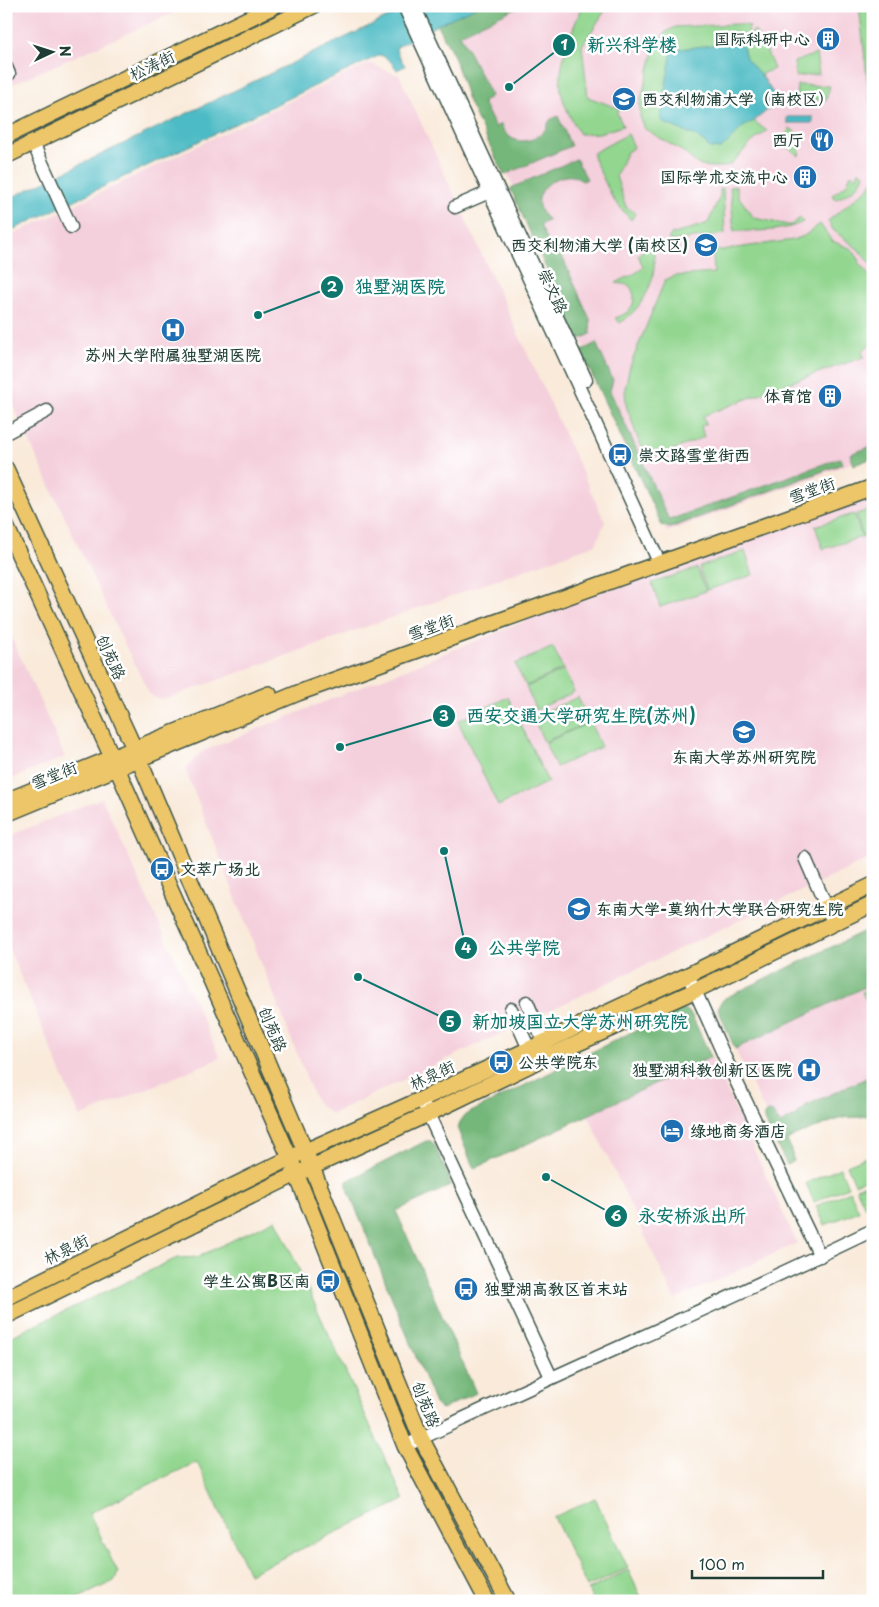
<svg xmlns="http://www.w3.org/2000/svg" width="879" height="1607" viewBox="0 0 879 1607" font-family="'Playpen Sans','LXGW WenKai TC',sans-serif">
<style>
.built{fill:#f4cfdc}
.green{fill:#92d68f;stroke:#588a62}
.forest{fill:#75b77a;stroke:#4a7a57}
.water{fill:#4dbbc5;stroke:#367c7c}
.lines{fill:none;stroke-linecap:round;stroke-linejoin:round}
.minor-casing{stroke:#40574d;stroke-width:15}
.major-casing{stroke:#40574d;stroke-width:18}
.minor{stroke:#fff;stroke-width:12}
.major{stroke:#ecc669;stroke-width:15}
.labels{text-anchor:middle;stroke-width:5;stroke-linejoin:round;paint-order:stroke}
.poi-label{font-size:16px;font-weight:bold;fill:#1f3d34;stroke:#fff;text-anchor:end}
.street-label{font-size:16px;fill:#1f3d34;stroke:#fff}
.leader{fill:none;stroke:#0f766e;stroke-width:2}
.callout-dot{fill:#0f766e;stroke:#fff;stroke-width:2}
.mark-label{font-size:15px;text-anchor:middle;font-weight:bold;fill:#fff}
.callout-label{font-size:18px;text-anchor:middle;font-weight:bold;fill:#0f766e;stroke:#fff;stroke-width:5;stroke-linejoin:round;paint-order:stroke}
</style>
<rect width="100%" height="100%" fill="#fff"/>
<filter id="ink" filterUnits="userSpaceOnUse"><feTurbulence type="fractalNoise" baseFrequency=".02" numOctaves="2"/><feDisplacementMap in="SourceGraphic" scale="10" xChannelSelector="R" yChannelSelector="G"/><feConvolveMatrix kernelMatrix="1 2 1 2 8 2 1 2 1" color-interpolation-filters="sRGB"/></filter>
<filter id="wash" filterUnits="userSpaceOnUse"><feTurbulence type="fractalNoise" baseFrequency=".0096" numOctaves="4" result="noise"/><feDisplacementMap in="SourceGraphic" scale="20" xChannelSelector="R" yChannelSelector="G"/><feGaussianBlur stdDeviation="1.12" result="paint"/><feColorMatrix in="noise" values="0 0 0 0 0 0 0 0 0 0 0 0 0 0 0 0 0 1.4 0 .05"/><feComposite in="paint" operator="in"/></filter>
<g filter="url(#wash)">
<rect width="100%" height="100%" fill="#f9eada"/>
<!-- built -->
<path class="built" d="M 6,6 L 189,6 L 6,87 Z
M 507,6 L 871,6 L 873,24 L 873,455 L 667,532 L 446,36 Z
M 369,63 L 399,75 L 605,522 L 596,544 L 171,697 L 161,699 L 153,697 L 149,693 L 113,621 L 6,391 L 6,238 Z
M 873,494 L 873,857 L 331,1114 L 316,1102 L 185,769 L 203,751 L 557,608 Z
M 6,625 L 65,757 L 6,781 Z
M 102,798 L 220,1058 L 80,1117 L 6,942 L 6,837 Z
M 873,983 L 873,1090 L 777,1137 L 735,1049 Z
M 711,1057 L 797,1243 L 675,1300 L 588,1115 Z"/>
<!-- green -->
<path class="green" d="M 583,6 L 608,6 L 582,46 L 588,97 L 620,109 L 617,113 L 623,126 L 599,133 L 580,134 C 572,122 566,109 562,96 C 555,70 572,29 583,6 Z
M 859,6 L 871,6 L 873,24 L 873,130 Z
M 736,24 L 750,26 L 748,31 L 751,34 L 754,30 L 765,47 L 774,69 L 761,74 C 778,101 779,100 754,121 L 767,131 L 752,142 L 731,164 L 723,167 L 713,167 L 701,166 L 696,163 L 685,153 L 645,129 L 640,117 L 640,103 L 654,51 L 661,37 L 666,32 L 675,27 Z
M 816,54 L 819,74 L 796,77 L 794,62 Z
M 797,85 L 830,86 L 826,100 L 796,99 Z
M 790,128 L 801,137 L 799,156 L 782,143 Z
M 628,134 L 634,147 L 626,153 L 616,176 L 626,207 L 636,213 L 631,220 L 613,199 L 593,157 L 593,153 Z
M 859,171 L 864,174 C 862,185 846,196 836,199 L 832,195 L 846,185 L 851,174 L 856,177 Z
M 873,180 L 873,267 L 858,249 L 833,230 L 828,221 L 869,187 Z
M 736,186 L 739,197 L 754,218 L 788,225 L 791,225 L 800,218 L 803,222 C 784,232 756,231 734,231 L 730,187 Z
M 723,188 L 725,234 L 672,241 L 668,239 L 672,233 L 675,234 L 708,223 L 720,196 L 720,189 Z
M 820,224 L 832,241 L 852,249 L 860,261 L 859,263 L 873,279 L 873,342 L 862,351 L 864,357 L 777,387 L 703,416 L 706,424 L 701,426 L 704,437 L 661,455 L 648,456 L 639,442 L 626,405 L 625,388 L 630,366 L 665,280 L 674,276 L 714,273 L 713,255 L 715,251 L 793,240 L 804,236 Z
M 650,247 L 653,249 C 659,278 644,307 620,323 L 615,318 C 626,315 635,308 634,296 C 633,292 632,288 628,285 C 625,284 620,284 616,283 C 624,278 639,273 643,267 L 638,255 L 644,249 Z
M 873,509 L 873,534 L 863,537 L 856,514 Z
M 854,514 L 862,537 L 823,549 L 815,526 Z
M 745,551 L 753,575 L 707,590 L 699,567 Z
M 697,568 L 706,591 L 660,607 L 652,583 Z
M 553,647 L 563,669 L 526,686 L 515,664 Z
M 564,670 L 574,692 L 536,710 L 526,687 Z
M 508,697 L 548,782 L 498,806 L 458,721 Z
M 578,697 L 589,722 L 544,742 L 533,717 Z
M 590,722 L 601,747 L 556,767 L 545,743 Z
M 873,986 L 873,1015 L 862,992 Z
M 873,1154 L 873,1176 L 855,1184 L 847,1165 Z
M 840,1168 L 848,1187 L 814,1202 L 806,1183 Z
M 873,1181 L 873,1204 L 865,1207 L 856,1188 Z
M 850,1191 L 859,1211 L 825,1225 L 816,1206 Z
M 276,1219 L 404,1500 L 249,1574 L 197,1462 L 89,1513 L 118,1573 L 114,1581 L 72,1601 L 6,1601 L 6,1339 L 177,1258 L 198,1257 Z
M 595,1498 L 628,1568 L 587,1587 L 554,1517 Z
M 628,1570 L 643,1601 L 593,1601 L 588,1590 Z"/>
<!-- forest -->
<path class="forest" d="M 477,6 L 520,6 L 460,34 L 491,96 L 483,102 L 495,127 L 501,124 C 503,131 507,135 513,139 C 524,144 538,139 545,130 C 547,127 548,122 551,119 C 552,119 557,117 558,116 L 571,146 L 504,175 L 468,100 L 454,56 L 437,25 Z
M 576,159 L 587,179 L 583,181 C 580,180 575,176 572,176 C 558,174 541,186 539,199 C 537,208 543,215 549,220 L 540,225 L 550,246 L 556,243 L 590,319 L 591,334 L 580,339 L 576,336 L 511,190 L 511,188 Z
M 596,343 L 613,380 L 610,391 L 669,520 L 840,458 L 842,464 L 670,528 L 662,526 L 581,351 Z
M 873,446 L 873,458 L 854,465 L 850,454 Z
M 873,927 L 873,983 L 735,1049 L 718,1009 L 720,1003 L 725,998 Z
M 678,1009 L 686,1010 L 691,1014 L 711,1057 L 474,1169 L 458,1130 L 460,1122 L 465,1115 Z
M 873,1075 L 873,1108 L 867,1116 C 857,1118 850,1117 841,1118 L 790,1138 L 787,1141 L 792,1150 L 793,1161 L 787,1165 L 764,1120 L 764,1115 L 768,1111 L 772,1112 L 780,1124 L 796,1116 L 805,1106 Z
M 426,1141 L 431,1141 L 434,1144 L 449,1178 L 450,1186 L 396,1211 L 476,1393 L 443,1409 L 439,1408 L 435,1404 L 347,1187 L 347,1181 Z"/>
<!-- water -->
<path class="water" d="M 411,6 L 478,6 L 439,24 L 397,47 L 396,50 L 405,66 L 397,70 C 392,63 389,58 380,55 L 6,233 L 6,200 Z
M 729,39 L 737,39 L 743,47 L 746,58 L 760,74 L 773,93 L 774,98 L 770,108 L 754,121 L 743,127 L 721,149 L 710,148 L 696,136 L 664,123 L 661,119 L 661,114 L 672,50 L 712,45 Z
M 787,117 L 813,117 L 813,123 L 787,123 Z"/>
</g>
<g filter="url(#ink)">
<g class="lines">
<!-- minor casing -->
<g class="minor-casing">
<path id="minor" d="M 404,6 L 659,562
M 414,6 L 586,380
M 6,67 L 9,74
M 33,143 L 71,227
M 455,207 L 496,189
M 6,433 L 47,411
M 805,858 L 833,922
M 688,975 L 726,1060 L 820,1256
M 527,1002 L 544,1042
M 511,1009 L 529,1049
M 424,1105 L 551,1377
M 405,1446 C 560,1372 718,1305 873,1230"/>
</g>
<!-- major casing -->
<g class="major-casing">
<path id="major" d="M 6,136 L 274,6
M 6,156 L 313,6
M 6,469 L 134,748 L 311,1165 L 421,1438 L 508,1601
M 6,526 L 112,757 L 290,1158 L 405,1446 L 487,1601
M 6,801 L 269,694
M 6,814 L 298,693 L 873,487
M 6,1298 L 290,1158 L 422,1099 L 688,975 L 873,885
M 6,1316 L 288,1178 L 428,1114 L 534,1063 L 694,991 L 873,904"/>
</g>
<!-- minor -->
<use href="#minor" class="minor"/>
<!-- major -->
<use href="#major" class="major"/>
</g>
</g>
<!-- icons -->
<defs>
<g id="building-disc" transform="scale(1.25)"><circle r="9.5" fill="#1f6fb2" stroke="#fff"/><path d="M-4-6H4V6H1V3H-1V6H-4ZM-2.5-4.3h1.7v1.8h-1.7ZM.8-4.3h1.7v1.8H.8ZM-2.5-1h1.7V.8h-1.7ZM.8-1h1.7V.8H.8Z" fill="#fff"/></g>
<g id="school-disc" transform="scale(1.25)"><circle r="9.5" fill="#1f6fb2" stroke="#fff"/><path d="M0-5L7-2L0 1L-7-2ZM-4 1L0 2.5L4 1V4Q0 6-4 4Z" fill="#fff"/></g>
<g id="restaurant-disc" transform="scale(1.25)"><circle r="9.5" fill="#1f6fb2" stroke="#fff"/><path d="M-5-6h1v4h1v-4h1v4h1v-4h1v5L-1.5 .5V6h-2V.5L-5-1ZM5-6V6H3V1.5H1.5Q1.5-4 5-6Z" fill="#fff"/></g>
<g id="university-disc" transform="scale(1.25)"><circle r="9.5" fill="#1f6fb2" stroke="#fff"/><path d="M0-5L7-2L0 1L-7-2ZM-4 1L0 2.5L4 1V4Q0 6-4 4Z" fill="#fff"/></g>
<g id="hospital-disc" transform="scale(1.25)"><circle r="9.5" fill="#1f6fb2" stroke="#fff"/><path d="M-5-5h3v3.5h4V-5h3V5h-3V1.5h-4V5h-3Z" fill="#fff"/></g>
<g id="bus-disc" transform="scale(1.25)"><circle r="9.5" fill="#1f6fb2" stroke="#fff"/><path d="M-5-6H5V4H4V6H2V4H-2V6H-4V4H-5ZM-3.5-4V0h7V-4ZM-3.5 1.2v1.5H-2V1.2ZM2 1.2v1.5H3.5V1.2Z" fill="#fff"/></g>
<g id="hotel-disc" transform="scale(1.25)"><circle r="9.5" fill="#1f6fb2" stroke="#fff"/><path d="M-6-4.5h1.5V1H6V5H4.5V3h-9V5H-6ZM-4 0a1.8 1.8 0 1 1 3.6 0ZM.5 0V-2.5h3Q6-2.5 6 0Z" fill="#fff"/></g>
</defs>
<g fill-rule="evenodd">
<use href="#building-disc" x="828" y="39"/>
<use href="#school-disc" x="624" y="99"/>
<use href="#restaurant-disc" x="822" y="140"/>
<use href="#building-disc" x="805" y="177"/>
<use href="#university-disc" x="706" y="245"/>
<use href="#hospital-disc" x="173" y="330"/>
<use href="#building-disc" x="830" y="396"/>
<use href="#bus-disc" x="620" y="455"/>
<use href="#university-disc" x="744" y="732"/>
<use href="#bus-disc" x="162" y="869"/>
<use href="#university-disc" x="579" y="909"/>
<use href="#bus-disc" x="501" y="1062"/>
<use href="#hospital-disc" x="809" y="1070"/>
<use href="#hotel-disc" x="672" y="1131"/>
<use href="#bus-disc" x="328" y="1281"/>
<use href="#bus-disc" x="466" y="1289"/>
</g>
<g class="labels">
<!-- poi labels -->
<g class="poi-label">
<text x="810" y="45">国际科研中心</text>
<text x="642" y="105" text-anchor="start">西交利物浦大学（南校区）</text>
<text x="804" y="146">西厅</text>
<text x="788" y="183">国际学术交流中心</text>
<text x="688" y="251">西交利物浦大学 (南校区)</text>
<text x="173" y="361" text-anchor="middle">苏州大学附属独墅湖医院</text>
<text x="812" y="402">体育馆</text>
<text x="638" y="461" text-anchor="start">崇文路雪堂街西</text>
<text x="744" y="763" text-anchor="middle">东南大学苏州研究院</text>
<text x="180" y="875" text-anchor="start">文萃广场北</text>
<text x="596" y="915" text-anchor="start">东南大学-莫纳什大学联合研究生院</text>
<text x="518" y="1068" text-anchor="start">公共学院东</text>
<text x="792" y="1076">独墅湖科教创新区医院</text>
<text x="690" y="1137" text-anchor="start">绿地商务酒店</text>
<text x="310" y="1287">学生公寓B区南</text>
<text x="484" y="1295" text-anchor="start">独墅湖高教区首末站</text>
</g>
<!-- street labels -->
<g class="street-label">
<text transform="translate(152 65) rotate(-26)" y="6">松涛街</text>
<text transform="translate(553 291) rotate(65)" y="6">崇文路</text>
<text transform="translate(812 490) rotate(-20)" y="6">雪堂街</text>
<text transform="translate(431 627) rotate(-20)" y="6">雪堂街</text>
<text transform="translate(111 657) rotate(65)" y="6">创苑路</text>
<text transform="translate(54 775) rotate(-22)" y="6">雪堂街</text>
<text transform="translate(273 1029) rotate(67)" y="6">创苑路</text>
<text transform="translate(432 1075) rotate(-25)" y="6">林泉街</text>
<text transform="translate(66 1249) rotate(-26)" y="6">林泉街</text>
<text transform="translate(426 1404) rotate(68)" y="6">创苑路</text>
</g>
</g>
<!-- callouts -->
<path class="leader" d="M509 87L564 45M258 315L332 287M340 747L444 716M444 851L466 948M358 977L450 1021M546 1177L616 1216"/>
<g class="callout-dot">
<circle cx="509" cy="87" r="5"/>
<circle cx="258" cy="315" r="5"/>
<circle cx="340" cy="747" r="5"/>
<circle cx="444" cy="851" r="5"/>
<circle cx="358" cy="977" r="5"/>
<circle cx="546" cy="1177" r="5"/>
<circle cx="564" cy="45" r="12"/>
<circle cx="332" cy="287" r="12"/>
<circle cx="444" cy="716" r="12"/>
<circle cx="466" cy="948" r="12"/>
<circle cx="450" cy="1021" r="12"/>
<circle cx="616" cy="1216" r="12"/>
</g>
<g class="mark-label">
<text x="564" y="50">1</text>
<text x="332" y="292">2</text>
<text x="444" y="721">3</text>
<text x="466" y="953">4</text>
<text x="450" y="1027">5</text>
<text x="616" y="1221">6</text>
</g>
<g class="callout-label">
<text x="632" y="51">新兴科学楼</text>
<text x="400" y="293">独墅湖医院</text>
<text x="581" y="722">西安交通大学研究生院(苏州)</text>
<text x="524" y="954">公共学院</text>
<text x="580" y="1028">新加坡国立大学苏州研究院</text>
<text x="692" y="1222">永安桥派出所</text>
</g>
<!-- margin -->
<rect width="879" height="1607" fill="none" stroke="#fff" stroke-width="25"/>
<!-- north arrow -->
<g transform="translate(52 52) rotate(86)" stroke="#ffffff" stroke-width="4" paint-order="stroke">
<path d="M0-4L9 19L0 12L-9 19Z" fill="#1f3d34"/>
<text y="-8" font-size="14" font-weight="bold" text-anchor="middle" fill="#1f3d34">N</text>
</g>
<!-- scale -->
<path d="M692 1570v8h131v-8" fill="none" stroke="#1f3d34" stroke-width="2.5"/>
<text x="699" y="1570" font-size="15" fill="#1f3d34" stroke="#ffffff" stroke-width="4" paint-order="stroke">100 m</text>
</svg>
